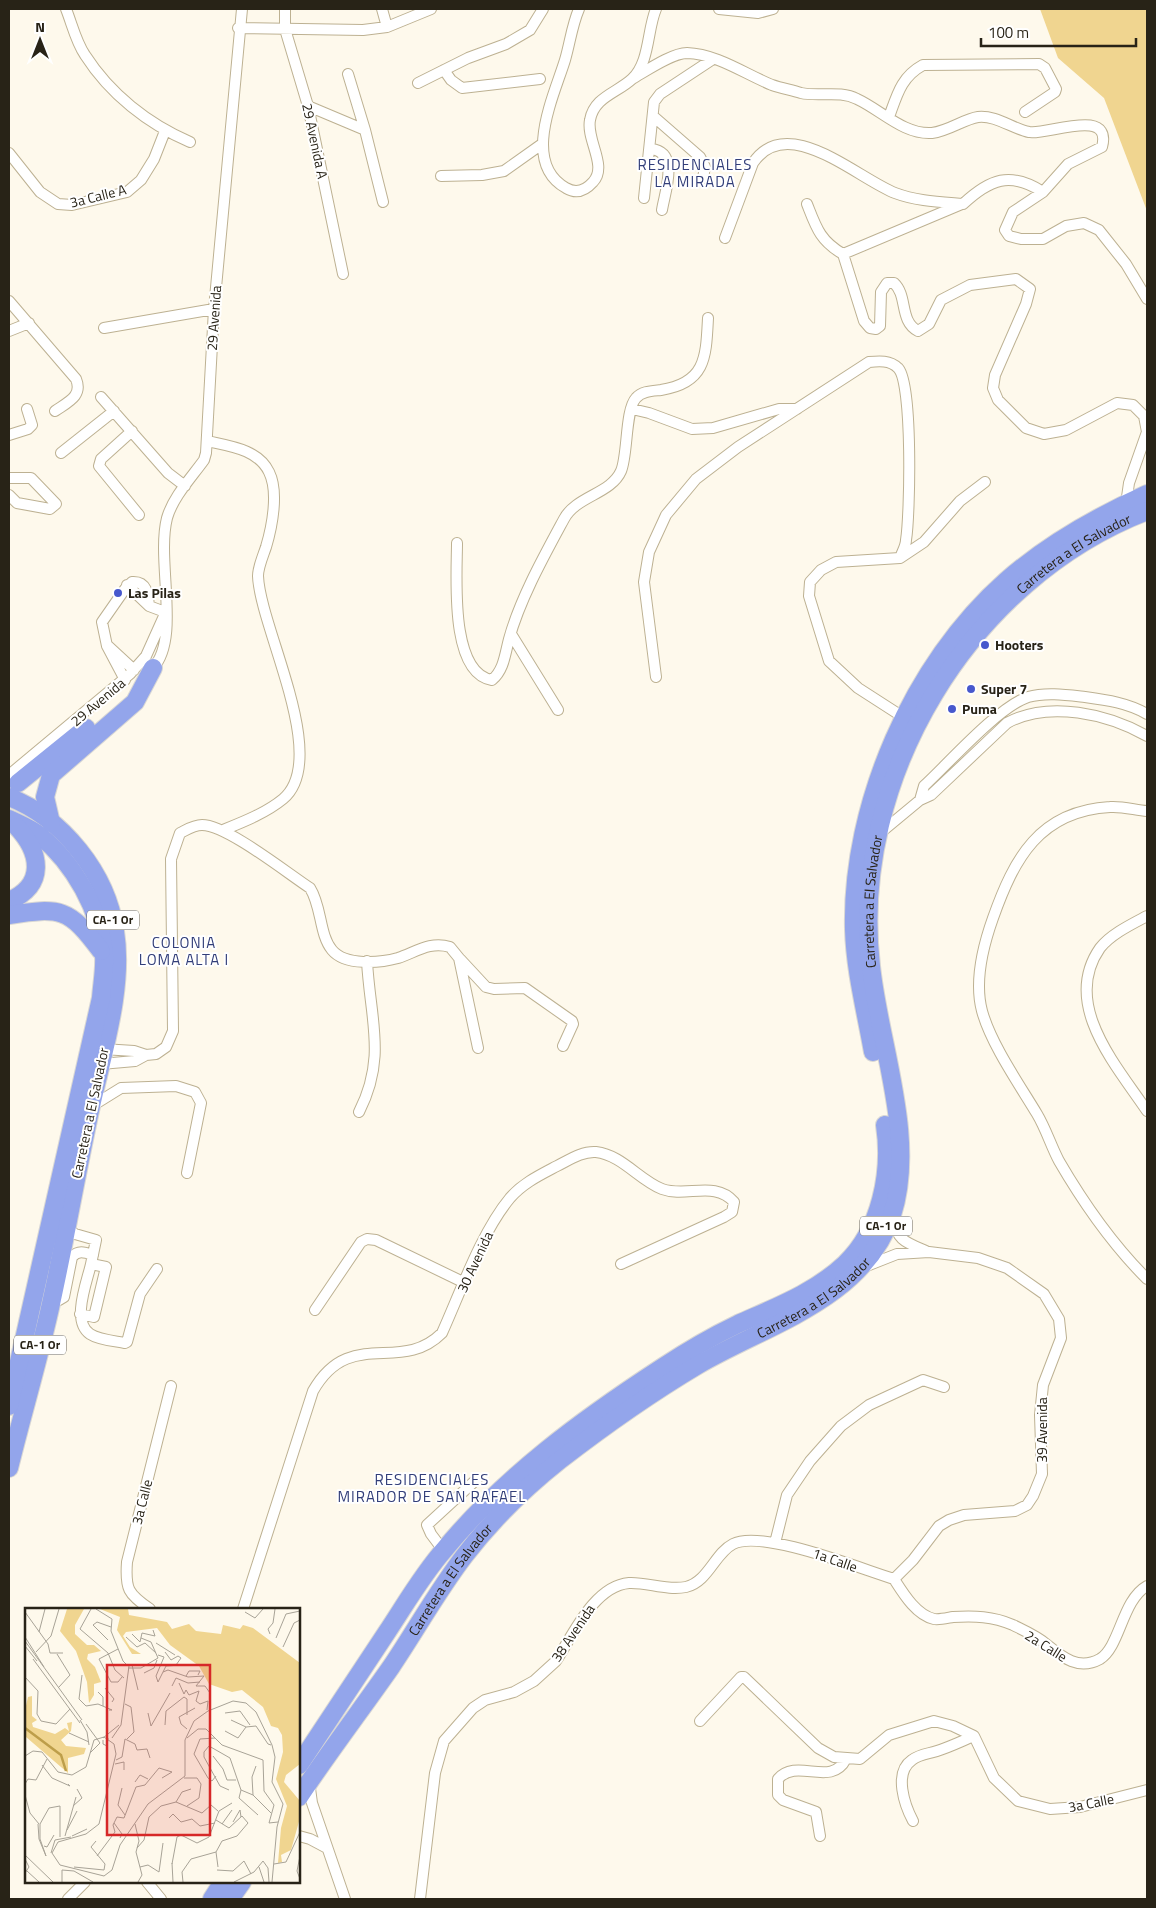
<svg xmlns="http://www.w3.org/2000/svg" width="1156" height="1908" viewBox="0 0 1156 1908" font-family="'Titillium Web',sans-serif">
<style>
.green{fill:#f0d590}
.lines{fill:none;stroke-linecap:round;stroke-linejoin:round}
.street-casing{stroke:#bdb192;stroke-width:12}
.highway-casing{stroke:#d8d7d5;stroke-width:20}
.street{stroke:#fff;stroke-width:10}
.highway{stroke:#93a5eb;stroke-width:18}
.poi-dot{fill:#4758cd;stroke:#fff;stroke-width:2}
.labels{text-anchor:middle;stroke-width:4;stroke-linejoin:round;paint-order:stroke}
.shield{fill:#fff;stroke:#68655d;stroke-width:1}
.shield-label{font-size:12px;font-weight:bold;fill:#282317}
.street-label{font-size:14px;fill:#282317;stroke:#fff}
.poi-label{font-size:14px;font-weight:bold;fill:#282317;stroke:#fff;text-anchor:start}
.neighbourhood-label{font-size:15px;letter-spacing:1px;fill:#323e79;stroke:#fff}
.inset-river{fill:none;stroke:#bd9e4a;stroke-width:2.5}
.inset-road{fill:none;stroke:#a8a397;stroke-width:1}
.view{fill:#d62828;fill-opacity:0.15;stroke:#d62828;stroke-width:2.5}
.inset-edge{fill:none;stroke:#282317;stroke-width:2.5}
</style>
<rect width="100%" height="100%" fill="#fef9ec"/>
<!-- green -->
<path class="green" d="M 1040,9 L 1147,9 L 1147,211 L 1104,98 L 1058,58 Z"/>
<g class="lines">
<!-- street casing -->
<g class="street-casing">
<path id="street" d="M 66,9 C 72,24 76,42 85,55 C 110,94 148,124 190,142
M 285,9 L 285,29 L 308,106 L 343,274
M 382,9 L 387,27
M 579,9 C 572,25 570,43 565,60 C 554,96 521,163 566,188 C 576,194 585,191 593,182 C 608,166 586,140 590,120 C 594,97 617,93 632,79 C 650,62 647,30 656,9
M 719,9 L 758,13 L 773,9
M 238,28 L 363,30 L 387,27 L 431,9
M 444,70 L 451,80 L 462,88 L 540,79
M 348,74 L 365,130 L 383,202
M 632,79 C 646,71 672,53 687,53 C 717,54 745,74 772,85 C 781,88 791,90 801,93 C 819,97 840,90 857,99 C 881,110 904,135 932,133 C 949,131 964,119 978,117 C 996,115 1013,129 1029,132 C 1045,136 1113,106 1102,147 L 1068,164 L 1043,192 L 1013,212 L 1005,230 L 1009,236 L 1021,239 L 1043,239 L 1066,226 L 1084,223 L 1099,230 L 1126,264 L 1147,299
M 418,83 L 468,58 L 506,44 L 530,30 L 543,9
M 308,106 L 365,130
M 653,116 L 700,157 L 705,167 L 703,178
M 889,117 C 897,95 901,77 923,65 L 1039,64 L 1045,68 L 1056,89 L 1055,92 L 1025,112
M 651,149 C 680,152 665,191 662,210
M 9,153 L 40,192 L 58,204 L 72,205 L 127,192 L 141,180 L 154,159 L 165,131
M 441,176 L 482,175 L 504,171 L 542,144
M 644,198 L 654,102 L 660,94 L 713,59
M 807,204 C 816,227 820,241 843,254 L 864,321 L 870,328 L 876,329 L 880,326 L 881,292 L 887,283 L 894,283 C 908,296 899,321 918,331 L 929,324 L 941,300 L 970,285 L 1016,279 L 1030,289 L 1026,304 L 995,375 L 993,388 L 998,400 L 1026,428 L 1044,434 L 1066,430 L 1117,403 L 1133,405 L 1144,416 L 1147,432 L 1129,483 L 1126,504
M 725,238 L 753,163 C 787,112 857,178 895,193 C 916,201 940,202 963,204 C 990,179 1010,171 1043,192
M 843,254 L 962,204
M 9,301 L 76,379 C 83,396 68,402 55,411
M 104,328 L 214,309
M 9,331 L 29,323
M 101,397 L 168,473 L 185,486
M 632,409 L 649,413 L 692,429 L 713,428 L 779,409 L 797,409
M 132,431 L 101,459 L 99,466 L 139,515
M 9,435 L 28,429 L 32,425 L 27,409
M 207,441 C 229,446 258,449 269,472 C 279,492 272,527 266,547 C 263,556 258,567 258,576 C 260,628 331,759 283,799 C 266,813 243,822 223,830
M 61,453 L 114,411
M 9,478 L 31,478 L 56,504 L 50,509 L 17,503 L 9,495
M 457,543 C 457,574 449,673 492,680 C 504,670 505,654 509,639 C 520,599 544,556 564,519 C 576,496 611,494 621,471 C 628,455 625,410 636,398 C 642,391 652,391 661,390 C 706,383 706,357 708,318
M 127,585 L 149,606 L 165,612
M 511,634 L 558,710
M 108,646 L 134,670
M 153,668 C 181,638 156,561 167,518 C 173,497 191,478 204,460 L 206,453 L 214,309 L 242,9
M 656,677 L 644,582 L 649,552 L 666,515 L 696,479 L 738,447 L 869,362 C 879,361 890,360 898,368 C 913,382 910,516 906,540 C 906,546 902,552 900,558
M 125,680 L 107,646 L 102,622 L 125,589 L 132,582 C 147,581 148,594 149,606
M 903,717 L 858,688 L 829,661 L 809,596 L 810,582 L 821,570 L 836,562 L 900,558 L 924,542 L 960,501 L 985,482
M 9,775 L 130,674 L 146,656 L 164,616
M 920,800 L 924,786 C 949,763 998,707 1028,697 C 1046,692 1067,695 1085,697 C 1107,700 1128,703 1147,714
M 1147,811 C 1135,810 1122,806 1110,807 C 1039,811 1014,859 993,918 C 983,946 974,981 982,1011 C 991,1044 1019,1084 1037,1114 C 1046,1129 1051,1146 1059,1161 C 1084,1204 1112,1244 1147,1279
M 879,834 L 920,800 L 931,795 L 1007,723 C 1049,700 1108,714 1147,736
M 1147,916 C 1132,924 1111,934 1100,948 C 1061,1004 1116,1065 1147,1111
M 460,959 L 486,987 L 494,989 L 525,988 L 572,1021 L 573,1024 L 563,1046
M 103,1049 L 134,1051 L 146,1055
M 101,1064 L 135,1061 L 146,1055 L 156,1054 L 166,1047 L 173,1031 L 171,859 L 180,833 C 188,829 194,825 202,825 C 227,825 287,873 310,888 C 322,907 319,934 332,950 C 345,966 380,963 398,958 C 416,952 430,941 450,947 L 459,958 L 478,1048
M 92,1106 L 121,1088 L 176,1086 L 195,1092 L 201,1103 L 187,1173
M 359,1112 C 387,1057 370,1019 367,961
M 892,1218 C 898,1241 905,1242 926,1251
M 66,1228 L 75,1234 L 96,1240 L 91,1264 L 106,1267 L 94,1317 L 80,1314
M 91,1264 C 87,1282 71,1321 90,1334 C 99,1340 115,1341 125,1343 L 127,1342 L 140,1294 L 157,1269
M 864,1267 L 897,1254 L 929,1252 L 978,1258 L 1007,1268 L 1044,1294 L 1059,1319 L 1061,1338 L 1043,1385 L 1040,1415 L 1042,1474 L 1033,1496 L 1027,1505 L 1015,1511 L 964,1515 L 949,1520 L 939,1526 L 913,1560 L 894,1579
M 52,1299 L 59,1300 L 64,1297 L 72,1257 C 78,1250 84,1252 93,1255
M 315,1310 L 361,1242 L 367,1239 L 376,1240 L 465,1283
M 775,1543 L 787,1495 L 810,1461 L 841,1426 L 869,1405 L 923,1380 L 944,1387
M 443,1550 L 431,1534 L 427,1525 L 477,1479
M 894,1579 C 903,1593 916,1615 934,1619 C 939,1620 947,1618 953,1617 C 975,1616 992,1616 1013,1625 C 1023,1630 1037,1636 1046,1644 C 1062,1657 1078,1671 1100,1659 C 1120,1647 1122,1600 1147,1586
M 150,1609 C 128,1594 125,1589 127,1562 L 171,1386
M 243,1609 L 313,1391 C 350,1326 400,1375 442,1333 C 461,1291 481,1233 510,1198 C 523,1183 540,1175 557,1166 C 569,1160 582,1151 596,1152 C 622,1155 639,1180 662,1189 C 686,1198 715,1180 734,1202 L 732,1212 L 724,1217 L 621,1264
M 700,1721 L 741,1677 L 744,1677 L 818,1748 L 834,1757 L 860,1759 L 889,1735 L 934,1721 L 953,1726 L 974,1736 L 994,1778 L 1018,1801 L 1050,1809 L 1080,1807 L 1147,1790
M 309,1781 L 312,1803 L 345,1899
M 913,1821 C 905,1806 893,1773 912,1760 C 920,1754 928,1754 937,1751 C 950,1747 962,1741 974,1736
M 299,1836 L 310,1839 L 327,1848
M 820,1836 L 816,1812 L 783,1800 L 778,1795 L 778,1779 C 797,1757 831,1788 846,1759
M 147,1882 L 161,1899
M 68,1899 L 85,1882
M 420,1899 L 435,1773 L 444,1741 L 473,1708 L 485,1700 L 514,1692 L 534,1681 L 556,1661 C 573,1635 594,1586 629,1583 C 647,1582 667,1591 686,1587 C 708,1582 715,1553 733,1544 C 762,1529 861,1569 894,1579"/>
</g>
<!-- highway casing -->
<g class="highway-casing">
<g id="highway">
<path d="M 18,783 L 86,728"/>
<path d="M 9,797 C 62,818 107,873 115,931 C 124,987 103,1051 91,1106 C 77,1170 66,1235 52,1299 C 40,1355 23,1411 9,1468"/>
<path d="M 9,819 C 19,824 30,828 39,835 C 74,863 101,911 104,955 C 105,969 102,984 101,998 L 9,1406"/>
<path d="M 51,823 L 45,797 L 51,775 L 135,702 L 153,668"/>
<path d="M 9,901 C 46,885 41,853 17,827"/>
<path d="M 9,915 C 61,907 69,908 101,951"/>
<path d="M 873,1052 C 866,1012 855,970 854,929 C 851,805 913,663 1006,581 C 1048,544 1096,517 1147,494"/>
<path d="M 299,1765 C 328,1721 357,1677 387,1632 C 405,1605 422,1575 444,1550 C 505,1476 583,1419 663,1367 C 687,1351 713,1336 738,1324 C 776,1307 814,1293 845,1264 C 881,1230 892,1172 885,1125"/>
<path id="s1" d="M 299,1797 C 328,1753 361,1710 391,1667 C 416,1630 438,1590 465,1555 C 492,1520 526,1487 560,1460 C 604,1426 651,1393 698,1365 C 768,1324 863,1300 892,1215 C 917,1138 879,1044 871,966 C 849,778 970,579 1147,511"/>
<path d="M 212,1899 L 223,1882"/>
<path d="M 230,1899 L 242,1882"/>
</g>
</g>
<!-- street -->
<use href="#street" class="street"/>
<!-- highway -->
<use href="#highway" class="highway"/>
</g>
<!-- markers -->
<g class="poi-dot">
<circle cx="118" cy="593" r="5"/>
<circle cx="985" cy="645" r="5"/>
<circle cx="971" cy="689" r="5"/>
<circle cx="952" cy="709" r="5"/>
</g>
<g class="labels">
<!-- shield labels -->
<g class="shield">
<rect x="87" y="910.5" width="52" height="19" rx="4"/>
<rect x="860" y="1216.5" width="52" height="19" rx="4"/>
<rect x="14" y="1335.5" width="52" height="19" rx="4"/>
</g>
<g class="shield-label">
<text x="113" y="924">CA-1 Or</text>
<text x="886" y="1230">CA-1 Or</text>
<text x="40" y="1349">CA-1 Or</text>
</g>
<!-- street labels -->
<g class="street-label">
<text transform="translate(315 141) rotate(78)" y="5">29 Avenida A</text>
<text transform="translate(98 196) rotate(-14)" y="5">3a Calle A</text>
<text transform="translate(214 318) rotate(-86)" y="5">29 Avenida</text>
<text dy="5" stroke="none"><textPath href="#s1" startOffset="1585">Carretera a El Salvador</textPath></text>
<text transform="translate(98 702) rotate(-40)" y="5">29 Avenida</text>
<text dy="5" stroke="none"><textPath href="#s1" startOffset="1165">Carretera a El Salvador</textPath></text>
<text transform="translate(90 1113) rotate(-78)" y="5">Carretera a El Salvador</text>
<text transform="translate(475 1262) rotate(-65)" y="5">30 Avenida</text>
<text dy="5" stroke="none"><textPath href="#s1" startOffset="730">Carretera a El Salvador</textPath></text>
<text transform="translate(1042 1430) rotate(-90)" y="5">39 Avenida</text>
<text transform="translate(142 1502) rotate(-76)" y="5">3a Calle</text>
<text transform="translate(835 1560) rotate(19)" y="5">1a Calle</text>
<text dy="5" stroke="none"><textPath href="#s1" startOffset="265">Carretera a El Salvador</textPath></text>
<text transform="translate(573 1633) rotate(-56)" y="5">38 Avenida</text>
<text transform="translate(1046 1646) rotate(32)" y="5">2a Calle</text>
<text transform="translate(1091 1803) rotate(-11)" y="5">3a Calle</text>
</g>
<!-- poi labels -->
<g class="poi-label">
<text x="128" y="598">Las Pilas</text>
<text x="995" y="650">Hooters</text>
<text x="981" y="694">Super 7</text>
<text x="962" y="714">Puma</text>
</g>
<!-- neighbourhood labels -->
<g class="neighbourhood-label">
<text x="695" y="170">RESIDENCIALES<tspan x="695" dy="17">LA MIRADA</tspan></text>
<text x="184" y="948">COLONIA<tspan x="184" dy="17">LOMA ALTA I</tspan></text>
<text x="432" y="1485">RESIDENCIALES<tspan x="432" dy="17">MIRADOR DE SAN RAFAEL</tspan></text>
</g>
</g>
<!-- overview -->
<g transform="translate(25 1608)">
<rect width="275" height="275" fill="#fef9ec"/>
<path d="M 42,1 L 59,1 L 50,17 L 50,26 L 62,37 L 69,37 L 76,43 L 63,46 L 62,51 L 70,59 L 76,74 L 69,76 L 69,87 L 64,95 L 62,74 L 51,43 L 35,23 ZM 75,1 L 103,1 L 104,7 L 142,14 L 147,21 L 164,16 L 171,23 L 196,26 L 198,17 L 215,21 L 218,17 L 228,20 L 275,55 L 275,156 L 261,167 L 259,174 L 275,193 L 275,210 L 266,242 L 256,247 L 257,254 L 253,255 L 256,220 L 262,198 L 251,171 L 258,144 L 257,127 L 253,120 L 246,118 L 238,99 L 217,82 L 207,84 L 184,76 L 174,58 L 145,37 L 132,20 L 101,24 L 98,28 L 105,39 L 116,46 L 107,46 L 92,22 L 95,9 ZM 7,88 L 7,108 L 12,112 L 7,115 L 8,119 L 30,126 L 40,120 L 44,123 L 42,115 L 47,114 L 46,123 L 36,132 L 41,138 L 61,140 L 59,146 L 43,150 L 43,165 L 1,129 L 0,102 L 3,89 Z" fill="#f0d590"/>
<path class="inset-river" d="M 0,120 L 36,147 L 41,163"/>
<path class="inset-road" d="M 66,1 L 55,21 L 83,45 L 90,62 L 99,70M 71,1 L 87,11 L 86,23 L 98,53 L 103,58M 0,4 L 23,36 L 25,45 L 38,45M 220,4 L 230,10 L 238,1M 14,24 L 20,1M 107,26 L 115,34 L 117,25 L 130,28 L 128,22M 245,26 L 243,21 L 248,15 L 250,1M 0,29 L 19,59M 101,29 L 112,39 L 120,35 L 131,45M 251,30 L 261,6 L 275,3M 83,32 L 68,17 L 72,14 L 86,19M 0,33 L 57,112M 131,35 L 150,47M 0,38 L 12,53M 258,39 L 269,15 L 275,12M 93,41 L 74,51 L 86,74 L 93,74 L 97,69M 11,44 L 26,28 L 34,1M 140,44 L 146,52 L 153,48 L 156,50 L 151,57M 32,46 L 45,67 L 34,79M 133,47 L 139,49 L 131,68 L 133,74 L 141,58 L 156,57M 8,51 L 55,115M 107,57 L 113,82M 103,60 L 116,60 L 133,50 L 126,34 L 116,30M 138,64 L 143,62 L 163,69 L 179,68 L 171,78 L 180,78 L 185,85M 119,65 L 129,60 L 132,52M 57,67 L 54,91 L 61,98 L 73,96 L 87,102 L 84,102M 161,68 L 164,63 L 175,63 L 173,67M 0,69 L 13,83 L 12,106 L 16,113 L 31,116 L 45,101M 154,75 L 159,86 L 161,82 L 164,87 L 174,83 L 171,93 L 175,96 L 183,93 L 182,102M 147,78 L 151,70 L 163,75 L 175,74M 80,80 L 89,91 L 87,94M 73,84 L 78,89 L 78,98M 100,96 L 106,99 L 109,124 L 102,131M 123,105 L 126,118 L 145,85M 200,105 L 215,103 L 225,117M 55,112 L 62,124 L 64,137M 206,112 L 221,119M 61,116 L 75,135 L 65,145M 96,117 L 104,58M 140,117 L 141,103 L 159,89 L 162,91 L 162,107M 162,121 L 156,116 L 154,109 L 170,100M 200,123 L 213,130 L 221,119 L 231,118 L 243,136 L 246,137M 44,125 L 64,134M 78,130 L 94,117M 87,130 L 96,117M 162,130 L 173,121 L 181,121 L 197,137 L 238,152 L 239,183 L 249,197 L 244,215 L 253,214M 190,130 L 175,131 L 169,146 L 183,170 L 187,173 L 191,168M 78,132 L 78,136 L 82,138 L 83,130M 0,148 L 8,143 L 17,144 L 33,164 L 47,167 L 61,159 L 69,132 L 79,129 L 89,136 L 91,146 L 74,216 L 61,226 L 33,234 L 27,245 L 35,257 L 79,268 L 87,262 L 95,237 L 123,196 L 160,168 L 160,132 L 169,113 L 183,103 L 208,93 L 221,95 L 231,104 L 247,137 L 250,149 L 247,174 L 258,196 L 252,219 L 247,274M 188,148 L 198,161 L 202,172 L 211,172M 91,152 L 97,149 L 100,131 L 110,136 L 112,142 L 122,141 L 125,150M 90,156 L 99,154 L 99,162M 17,157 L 27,170 L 45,178 L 43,176M 159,170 L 172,170 L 176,176 L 174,190 L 162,198M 110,174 L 115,167 L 123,171M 0,176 L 3,171 L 11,172 L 22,151M 97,180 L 93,197 L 100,207M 204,182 L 195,178 L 179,149 L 179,144 L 184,138 L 205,150 L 216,182 L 228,187 L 246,205M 216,182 L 214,190 L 233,207M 0,187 L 5,205 L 14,216M 228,187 L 227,169 L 231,158M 151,194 L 177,205 L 186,197 L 193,203M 151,194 L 157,184 L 166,181M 48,198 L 57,190 L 52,181M 194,203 L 207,195M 99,210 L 111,179 L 120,177 L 134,160 L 147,164 L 137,170M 144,210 L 148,206 L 156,214 L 167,211 L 175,218 L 190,215M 191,212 L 204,220 L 217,208 L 223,215 L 212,228 L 197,233 L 191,244 L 193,259M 208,214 L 215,202 L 216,209M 89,215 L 97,226 L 95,230M 13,216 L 14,231 L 21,248 L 15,231 L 15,216M 15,216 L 24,200 L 35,198 L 35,229M 110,216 L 114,233 L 111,244 L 117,267 L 113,274M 197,216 L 207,202M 42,222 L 52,203M 40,228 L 51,189M 47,228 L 62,221M 19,238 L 22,239 L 29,227M 112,240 L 119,232 L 124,209 L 136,198 L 151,194M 26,245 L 30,232 L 46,229M 0,247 L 28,274M 72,248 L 90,224 L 88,217 L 92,209 L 99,210M 275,248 L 272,263 L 275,271M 0,251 L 4,259 L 0,265M 147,255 L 148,274M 147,256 L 152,229 L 156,227 L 172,235 L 184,229 L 194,203M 249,256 L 261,254 L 275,224M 49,259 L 79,262 L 80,256 L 66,239 L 71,233M 115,259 L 123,257 L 134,264 L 138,235M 234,259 L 239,274M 192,262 L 208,263 L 219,253 L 226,266M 2,263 L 14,274M 49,263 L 68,274M 37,274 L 37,262 L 49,263M 158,274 L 157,264 L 166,251 L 191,244M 209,274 L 229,264 L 238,253 L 243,260 L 244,274"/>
<path class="view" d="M 82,57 L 185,57 L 185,227 L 82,227 Z"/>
<rect width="275" height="275" class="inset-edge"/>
</g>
<!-- border -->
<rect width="1156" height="1908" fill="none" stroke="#282317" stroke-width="20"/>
<!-- north arrow -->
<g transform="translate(40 40)" stroke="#ffffff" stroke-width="4" paint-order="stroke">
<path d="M0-4L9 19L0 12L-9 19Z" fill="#282317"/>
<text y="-8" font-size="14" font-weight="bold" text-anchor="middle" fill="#282317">N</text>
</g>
<!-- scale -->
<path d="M981 38v8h155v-8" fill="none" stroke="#282317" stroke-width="2.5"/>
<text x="988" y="38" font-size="15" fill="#282317" stroke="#ffffff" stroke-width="4" paint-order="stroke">100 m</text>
</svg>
